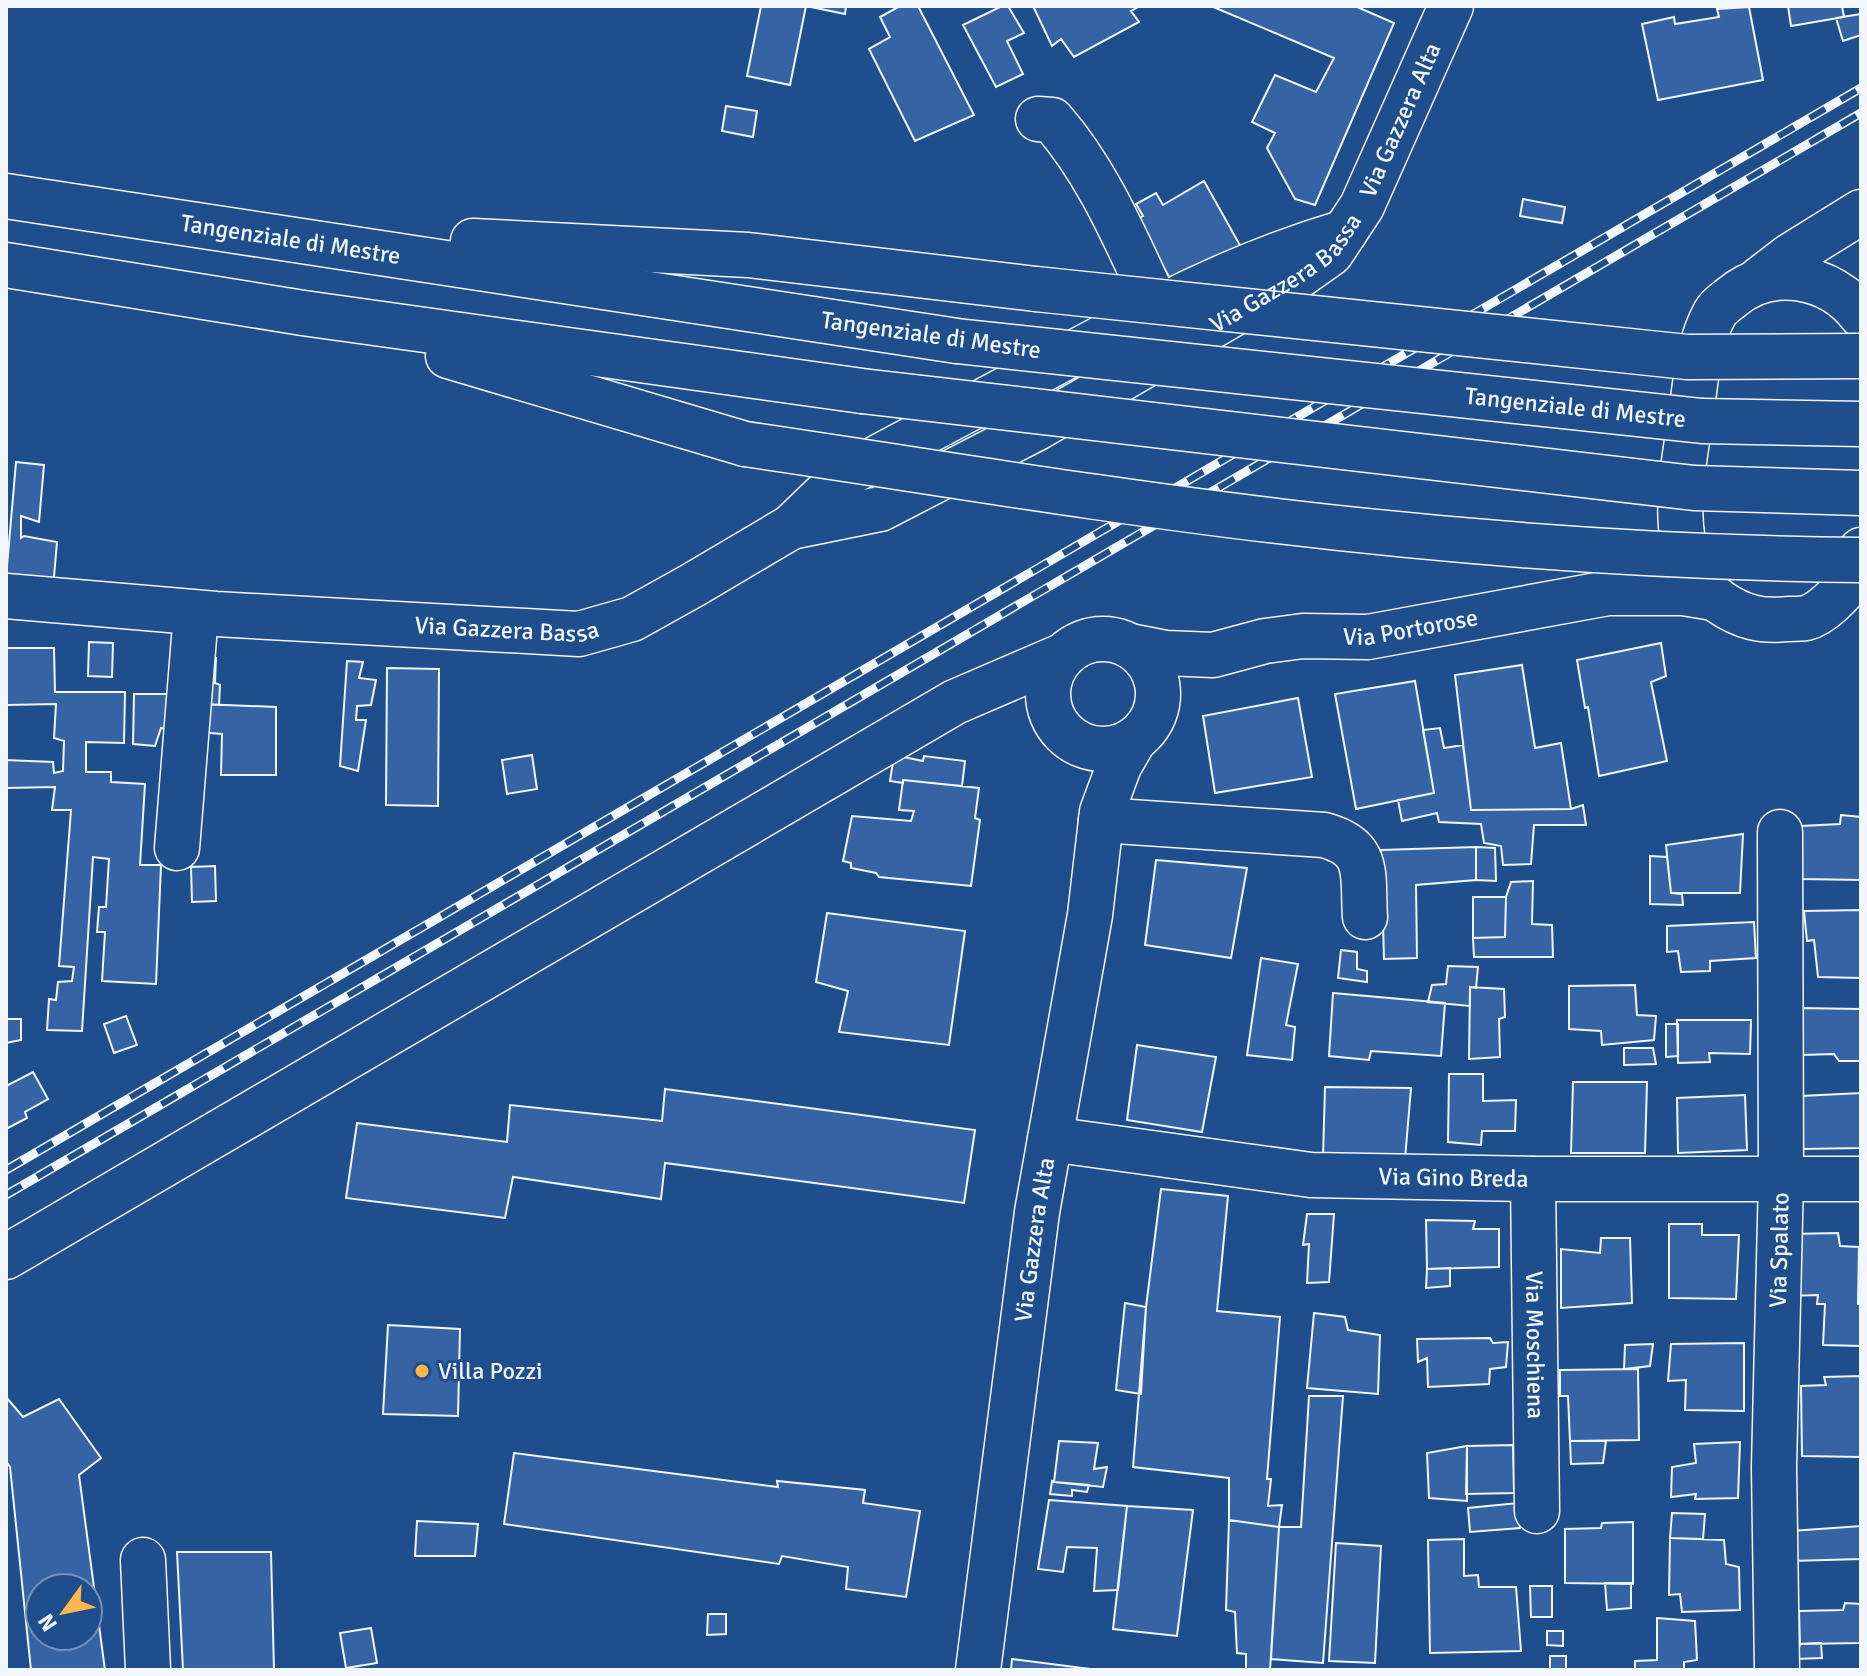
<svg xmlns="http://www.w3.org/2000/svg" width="1867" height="1676" viewBox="0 0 1867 1676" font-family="Signika,sans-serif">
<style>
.building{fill:#3563a3;stroke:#f2f6ff;stroke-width:2;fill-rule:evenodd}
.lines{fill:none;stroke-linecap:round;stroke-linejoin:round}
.minor-casing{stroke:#f2f6ff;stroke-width:47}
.highway-casing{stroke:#f2f6ff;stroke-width:47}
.minor{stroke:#1f4e8c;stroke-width:44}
.highway{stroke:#1f4e8c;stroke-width:44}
.rail-casing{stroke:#f2f6ff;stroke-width:9}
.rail{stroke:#1f4e8c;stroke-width:6;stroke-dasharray:18;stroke-linecap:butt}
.highway-bridge-casing{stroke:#f2f6ff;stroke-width:47;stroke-linecap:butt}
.highway-bridge{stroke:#1f4e8c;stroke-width:44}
.poi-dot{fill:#ffb74d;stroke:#1f4e8c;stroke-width:3}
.labels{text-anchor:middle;stroke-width:6;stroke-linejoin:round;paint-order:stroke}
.street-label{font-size:24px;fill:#f2f6ff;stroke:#1f4e8c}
.poi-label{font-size:24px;fill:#f2f6ff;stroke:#1f4e8c;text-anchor:start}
</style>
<rect width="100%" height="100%" fill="#1f4e8c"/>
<!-- building -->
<path class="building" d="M 761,6 L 846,6 L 845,14 L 806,6 L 790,85 L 747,76 Z
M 900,6 L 918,6 L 974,115 L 915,141 L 869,49 L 890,37 L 880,17 Z
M 1002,6 L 1008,6 L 1024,33 L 1007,41 L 1023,74 L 996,87 L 963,25 Z
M 1033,6 L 1140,6 L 1131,11 L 1139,22 L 1074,57 L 1061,39 L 1052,46 Z
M 1211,6 L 1355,6 L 1394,23 L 1315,205 L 1295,199 L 1267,148 L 1275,133 L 1252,122 L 1275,75 L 1316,92 L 1334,58 Z
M 1788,6 L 1842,6 L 1844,17 L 1791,26 Z
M 1749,7 L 1763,80 L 1658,100 L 1642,24 L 1674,17 L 1675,24 L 1719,17 L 1717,9 Z
M 1861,14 L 1861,35 L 1843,41 L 1836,18 Z
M 726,106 L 757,111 L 753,137 L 722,131 Z
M 1204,181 L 1241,247 L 1174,285 L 1136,220 L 1143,216 L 1136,204 L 1156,193 L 1163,205 Z
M 1523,199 L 1565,207 L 1562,223 L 1520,216 Z
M 16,462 L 44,465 L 39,522 L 21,516 L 21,538 L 24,536 L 57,542 L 53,588 L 6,578 Z
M 89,642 L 113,643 L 112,677 L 88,676 Z
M 1661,643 L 1666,676 L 1651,682 L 1667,761 L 1599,776 L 1588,707 L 1585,708 L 1577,660 Z
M 6,648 L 54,648 L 55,692 L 125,692 L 124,743 L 86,742 L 86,772 L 111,772 L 111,782 L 145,784 L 140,865 L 161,865 L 156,984 L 102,981 L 105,932 L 97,932 L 99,907 L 106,907 L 109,859 L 93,857 L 82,1031 L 47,1030 L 49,999 L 56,1000 L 58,982 L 72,981 L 74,967 L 59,966 L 71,810 L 52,810 L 55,787 L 6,788 L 6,760 L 53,762 L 54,773 L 63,771 L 64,741 L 54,738 L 56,704 L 6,705 Z
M 201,658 L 216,658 L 215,683 L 220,685 L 219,705 L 201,704 Z
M 347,661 L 363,662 L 359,678 L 376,680 L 371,705 L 357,706 L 356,720 L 366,720 L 358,771 L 340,766 Z
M 1522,665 L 1535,748 L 1561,743 L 1571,809 L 1471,810 L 1455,675 Z
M 387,668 L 439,669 L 438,806 L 386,805 Z
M 1415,681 L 1434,793 L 1356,809 L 1335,694 Z
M 134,694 L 178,694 L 174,731 L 161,728 L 155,746 L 133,744 Z
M 1298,698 L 1312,777 L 1215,793 L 1203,716 Z
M 201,704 L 276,707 L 276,775 L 221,775 L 222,734 L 198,732 Z
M 1440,728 L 1444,748 L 1463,745 L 1471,810 L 1571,809 L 1583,805 L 1586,825 L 1534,825 L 1531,864 L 1503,865 L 1501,846 L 1484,843 L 1481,824 L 1439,822 L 1437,813 L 1402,821 L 1398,800 L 1434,793 L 1423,730 Z
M 532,755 L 537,789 L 507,794 L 502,760 Z
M 894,755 L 923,761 L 924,756 L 965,761 L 962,786 L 903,780 L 903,783 L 890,781 Z
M 903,780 L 979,788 L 975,818 L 980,820 L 971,886 L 879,877 L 876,873 L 851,868 L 851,863 L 843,861 L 852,816 L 911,821 L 914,811 L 899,810 Z
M 1841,815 L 1861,817 L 1861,880 L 1801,879 L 1801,826 L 1840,824 Z
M 1743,834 L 1740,893 L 1671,893 L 1666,845 Z
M 1476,847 L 1495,848 L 1496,881 L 1476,880 Z
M 1476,847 L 1476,880 L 1416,885 L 1417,958 L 1384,959 L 1381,850 Z
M 1650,856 L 1667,857 L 1671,893 L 1682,894 L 1683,905 L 1650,904 Z
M 1156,860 L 1247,868 L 1231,958 L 1145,945 Z
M 215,866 L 216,901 L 192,902 L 191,867 Z
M 1533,881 L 1532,924 L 1552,925 L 1553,957 L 1474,957 L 1473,938 L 1505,937 L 1506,897 L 1511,882 Z
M 1473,897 L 1506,897 L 1505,937 L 1473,938 Z
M 1861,910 L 1861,978 L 1818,977 L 1814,940 L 1807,941 L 1804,911 Z
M 827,913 L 965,931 L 949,1045 L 839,1032 L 848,991 L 816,982 Z
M 1754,922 L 1756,958 L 1710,961 L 1710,971 L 1681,972 L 1678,951 L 1667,952 L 1667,926 Z
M 1341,950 L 1357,952 L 1357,969 L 1367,971 L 1367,982 L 1338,978 Z
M 1261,958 L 1298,964 L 1286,1025 L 1295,1027 L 1292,1060 L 1247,1055 Z
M 1448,966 L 1478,967 L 1476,988 L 1470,987 L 1470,1006 L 1428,1002 L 1432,985 L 1446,984 Z
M 1635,985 L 1637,1015 L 1656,1016 L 1654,1040 L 1602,1045 L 1601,1031 L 1569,1029 L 1569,986 Z
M 1470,987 L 1504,989 L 1505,1017 L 1499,1019 L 1500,1057 L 1469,1059 Z
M 1333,993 L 1445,1003 L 1441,1056 L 1371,1051 L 1369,1060 L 1329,1056 Z
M 1799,1008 L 1861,1009 L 1861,1061 L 1839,1061 L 1834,1054 L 1802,1055 Z
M 126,1016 L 137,1045 L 114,1053 L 104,1024 Z
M 6,1019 L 21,1019 L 21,1040 L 6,1043 Z
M 1677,1020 L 1751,1020 L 1750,1054 L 1709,1053 L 1710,1062 L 1678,1063 Z
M 1666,1024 L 1678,1024 L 1678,1056 L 1666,1057 Z
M 1137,1045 L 1216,1057 L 1202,1132 L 1127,1120 Z
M 1624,1048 L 1653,1048 L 1656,1064 L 1624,1065 Z
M 33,1072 L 48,1099 L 25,1112 L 27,1118 L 6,1129 L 6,1086 Z
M 1449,1074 L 1483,1074 L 1483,1101 L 1516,1100 L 1515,1131 L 1482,1131 L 1481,1145 L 1448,1142 Z
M 1573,1082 L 1647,1082 L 1645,1153 L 1571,1153 Z
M 1325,1087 L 1411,1088 L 1405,1159 L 1323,1157 Z
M 665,1089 L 975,1130 L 964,1203 L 665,1163 L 661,1199 L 513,1177 L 505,1218 L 346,1198 L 357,1123 L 507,1142 L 510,1105 L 662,1121 Z
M 1861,1093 L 1861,1148 L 1802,1149 L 1801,1096 Z
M 1745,1095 L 1747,1150 L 1678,1153 L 1677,1098 Z
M 1161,1189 L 1228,1196 L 1217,1311 L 1280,1317 L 1267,1479 L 1271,1479 L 1268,1506 L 1282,1505 L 1279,1527 L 1229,1520 L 1229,1478 L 1133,1467 L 1146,1307 Z
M 1307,1214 L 1334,1214 L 1329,1282 L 1307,1283 L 1309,1244 L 1303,1245 Z
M 1426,1220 L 1475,1221 L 1473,1229 L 1499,1229 L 1499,1267 L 1427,1269 Z
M 1669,1224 L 1702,1224 L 1702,1235 L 1739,1235 L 1736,1299 L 1669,1298 Z
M 1838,1233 L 1840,1246 L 1859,1247 L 1858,1304 L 1861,1304 L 1861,1346 L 1823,1345 L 1825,1304 L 1817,1304 L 1818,1295 L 1789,1296 L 1791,1234 Z
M 1601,1238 L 1630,1238 L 1632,1303 L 1561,1308 L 1561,1249 L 1600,1253 Z
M 1450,1268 L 1450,1286 L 1426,1288 L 1427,1269 Z
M 1125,1303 L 1146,1307 L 1141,1394 L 1116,1390 Z
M 1314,1313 L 1345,1317 L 1348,1330 L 1380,1335 L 1378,1394 L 1307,1388 Z
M 388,1325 L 460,1329 L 458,1416 L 383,1414 Z
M 1490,1338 L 1493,1343 L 1508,1342 L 1506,1367 L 1490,1369 L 1489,1384 L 1428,1387 L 1427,1358 L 1418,1362 L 1417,1339 Z
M 1744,1343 L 1744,1411 L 1685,1410 L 1686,1380 L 1668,1381 L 1671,1344 Z
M 1653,1344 L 1650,1366 L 1624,1369 L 1625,1345 Z
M 1638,1369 L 1639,1440 L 1570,1441 L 1568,1396 L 1560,1396 L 1560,1370 Z
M 1861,1376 L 1861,1457 L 1802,1456 L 1801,1386 L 1826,1385 L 1824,1377 Z
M 1309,1396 L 1343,1396 L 1323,1663 L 1271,1659 L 1279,1527 L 1301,1527 Z
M 6,1397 L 23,1417 L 59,1399 L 101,1458 L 79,1475 L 105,1670 L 31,1670 L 10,1467 L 6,1461 ZM 40,1588 L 88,1588 L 88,1636 L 40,1636 Z
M 1059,1441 L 1098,1443 L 1094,1469 L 1107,1467 L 1103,1487 L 1054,1482 Z
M 1570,1441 L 1606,1441 L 1603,1463 L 1571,1464 Z
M 1740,1442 L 1738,1498 L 1695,1499 L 1696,1494 L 1671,1497 L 1672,1467 L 1696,1463 L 1694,1444 Z
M 1513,1445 L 1514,1493 L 1466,1494 L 1467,1446 Z
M 1467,1446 L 1467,1501 L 1429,1498 L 1427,1453 Z
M 514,1453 L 778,1487 L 777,1481 L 865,1490 L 863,1503 L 920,1511 L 906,1597 L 846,1589 L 848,1567 L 782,1556 L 779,1564 L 504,1524 Z
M 1052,1481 L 1054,1482 L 1089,1485 L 1087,1492 L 1072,1490 L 1072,1496 L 1050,1494 Z
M 1049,1500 L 1127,1506 L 1118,1590 L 1094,1591 L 1097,1548 L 1067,1547 L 1063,1572 L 1038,1569 Z
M 1518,1503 L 1520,1528 L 1470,1532 L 1468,1508 Z
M 1127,1506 L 1193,1510 L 1177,1636 L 1113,1629 Z
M 1672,1513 L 1705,1514 L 1703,1539 L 1670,1538 Z
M 1229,1520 L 1279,1527 L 1270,1670 L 1246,1670 L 1246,1654 L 1237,1653 L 1235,1612 L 1226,1610 Z
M 417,1521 L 478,1524 L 475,1556 L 415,1556 Z
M 1633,1522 L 1633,1584 L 1565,1583 L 1565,1529 L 1601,1528 L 1602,1523 Z
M 1861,1526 L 1861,1559 L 1791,1561 L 1791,1531 Z
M 1670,1538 L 1724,1540 L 1726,1564 L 1739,1567 L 1740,1610 L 1682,1612 L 1680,1594 L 1669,1595 Z
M 1464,1539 L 1464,1576 L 1478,1575 L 1479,1587 L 1516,1587 L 1521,1651 L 1430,1653 L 1428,1540 Z
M 1336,1543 L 1381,1546 L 1375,1663 L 1329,1661 Z
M 177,1552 L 271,1552 L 274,1670 L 183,1670 Z
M 1605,1583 L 1631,1583 L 1631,1608 L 1607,1610 Z
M 1530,1586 L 1552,1586 L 1552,1617 L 1531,1617 Z
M 1845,1603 L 1861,1604 L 1861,1643 L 1800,1644 L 1799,1611 L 1843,1610 Z
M 708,1614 L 726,1614 L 726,1634 L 707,1635 Z
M 1657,1618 L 1695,1621 L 1697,1660 L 1684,1662 L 1684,1670 L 1635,1670 L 1635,1661 L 1657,1660 Z
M 371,1628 L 377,1663 L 346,1668 L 340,1633 Z
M 1547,1631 L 1563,1631 L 1563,1646 L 1547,1645 Z
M 1821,1643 L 1822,1658 L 1796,1659 L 1800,1644 Z
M 1550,1656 L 1566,1656 L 1566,1670 L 1550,1670 Z
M 1012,1659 L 1098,1670 L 1011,1670 Z"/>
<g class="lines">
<!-- minor casing -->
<g class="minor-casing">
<g id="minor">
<path d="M 1038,119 L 1052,120 C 1100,175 1127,243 1158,308"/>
<path d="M 1760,279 L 1790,256 L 1861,212"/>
<path d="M 1861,315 C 1830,275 1771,264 1732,297 C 1726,302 1719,306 1715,313 C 1698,343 1696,380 1691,414 C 1683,473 1661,561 1720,602 C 1742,617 1761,622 1788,619 C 1794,619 1801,619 1806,618 C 1822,614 1843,592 1852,579 C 1857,571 1859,559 1861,550"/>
<path id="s1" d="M 791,527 L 880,509 L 1037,428 L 1300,275 L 1331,253 L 1362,206 L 1451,6"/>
<path id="s2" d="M 6,596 L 216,614 L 579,634 L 632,619 L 693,585 L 791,527 L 845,475 L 1158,308 C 1218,277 1281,251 1345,232"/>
<circle cx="1103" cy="694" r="55"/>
<path id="s3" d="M 1130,646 L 1166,653 L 1213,655 L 1265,641 L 1303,636 L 1368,637 L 1608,593 L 1683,593 L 1714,598"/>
<path d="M 1101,820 L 1324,835 C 1372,848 1362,875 1365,917"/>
<path d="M 177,848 L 196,613"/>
<path id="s4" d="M 1050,1139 L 1311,1175 L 1533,1179 L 1861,1179"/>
<path id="s5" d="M 1533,1179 L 1537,1511"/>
<path d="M 6,1257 L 955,702 L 1062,656"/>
<path d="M 143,1560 L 148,1670"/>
<path id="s6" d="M 978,1670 L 1037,1212 L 1090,915 L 1102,812 L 1119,766 L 1134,740"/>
<path id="s7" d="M 1777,1670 L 1774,1467 L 1781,1178 L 1780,832"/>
</g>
</g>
<!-- highway casing -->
<g class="highway-casing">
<g id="highway">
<path id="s8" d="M 6,196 L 957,341"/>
<path d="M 473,241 L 748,255 L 1036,289"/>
<path d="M 6,265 L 303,313 L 862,391"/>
<path d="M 448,356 L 745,444"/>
</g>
</g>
<!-- minor -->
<use href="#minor" class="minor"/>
<!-- highway -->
<use href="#highway" class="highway"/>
<!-- rail casing -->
<g class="rail-casing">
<path id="rail" d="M 6,1170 L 1861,88
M 6,1195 L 1861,113"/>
</g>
<!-- rail -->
<use href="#rail" class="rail"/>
<!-- highway-bridge casing -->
<g class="highway-bridge-casing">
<g id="highway-bridge">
<path d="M 1036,289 L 1687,357 L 1861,356"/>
<path id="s9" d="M 957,341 L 1702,421 L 1861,424"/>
<path d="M 862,391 L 1694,488 L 1861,493"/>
<path d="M 745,444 C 922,470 1099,500 1277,521 C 1470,544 1666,558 1861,560"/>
</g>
</g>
<!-- highway-bridge -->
<use href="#highway-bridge" class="highway-bridge"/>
</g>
<!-- markers -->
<circle class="poi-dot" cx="422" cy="1371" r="8"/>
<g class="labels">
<!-- street labels -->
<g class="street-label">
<text dy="8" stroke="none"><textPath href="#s1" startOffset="760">Via Gazzera Alta</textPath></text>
<text dy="8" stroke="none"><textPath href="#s8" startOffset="288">Tangenziale di Mestre</textPath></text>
<text dy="8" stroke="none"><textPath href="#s1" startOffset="562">Via Gazzera Bassa</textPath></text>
<text transform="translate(931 335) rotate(8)" y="8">Tangenziale di Mestre</text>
<text dy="8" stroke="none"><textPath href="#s9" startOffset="622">Tangenziale di Mestre</textPath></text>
<text dy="8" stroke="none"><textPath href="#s2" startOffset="502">Via Gazzera Bassa</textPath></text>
<text dy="8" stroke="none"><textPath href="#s3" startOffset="284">Via Portorose</textPath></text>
<text dy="8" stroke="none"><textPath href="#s4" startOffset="406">Via Gino Breda</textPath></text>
<text dy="8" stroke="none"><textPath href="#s6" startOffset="434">Via Gazzera Alta</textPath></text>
<text dy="8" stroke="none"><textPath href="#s7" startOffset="420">Via Spalato</textPath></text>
<text dy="8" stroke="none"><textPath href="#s5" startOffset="166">Via Moschiena</textPath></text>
</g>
<!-- poi labels -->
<g class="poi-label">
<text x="438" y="1379">Villa Pozzi</text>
</g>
</g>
<!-- border -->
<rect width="1867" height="1676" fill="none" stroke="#f2f6ff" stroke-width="16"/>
<!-- north arrow -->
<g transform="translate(64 1612) rotate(237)"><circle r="38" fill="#1f4e8c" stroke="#7391ba" stroke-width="2"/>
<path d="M0-6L14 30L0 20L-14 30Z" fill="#ffb74d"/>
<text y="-12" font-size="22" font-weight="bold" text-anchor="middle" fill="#f2f6ff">N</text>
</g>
</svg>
